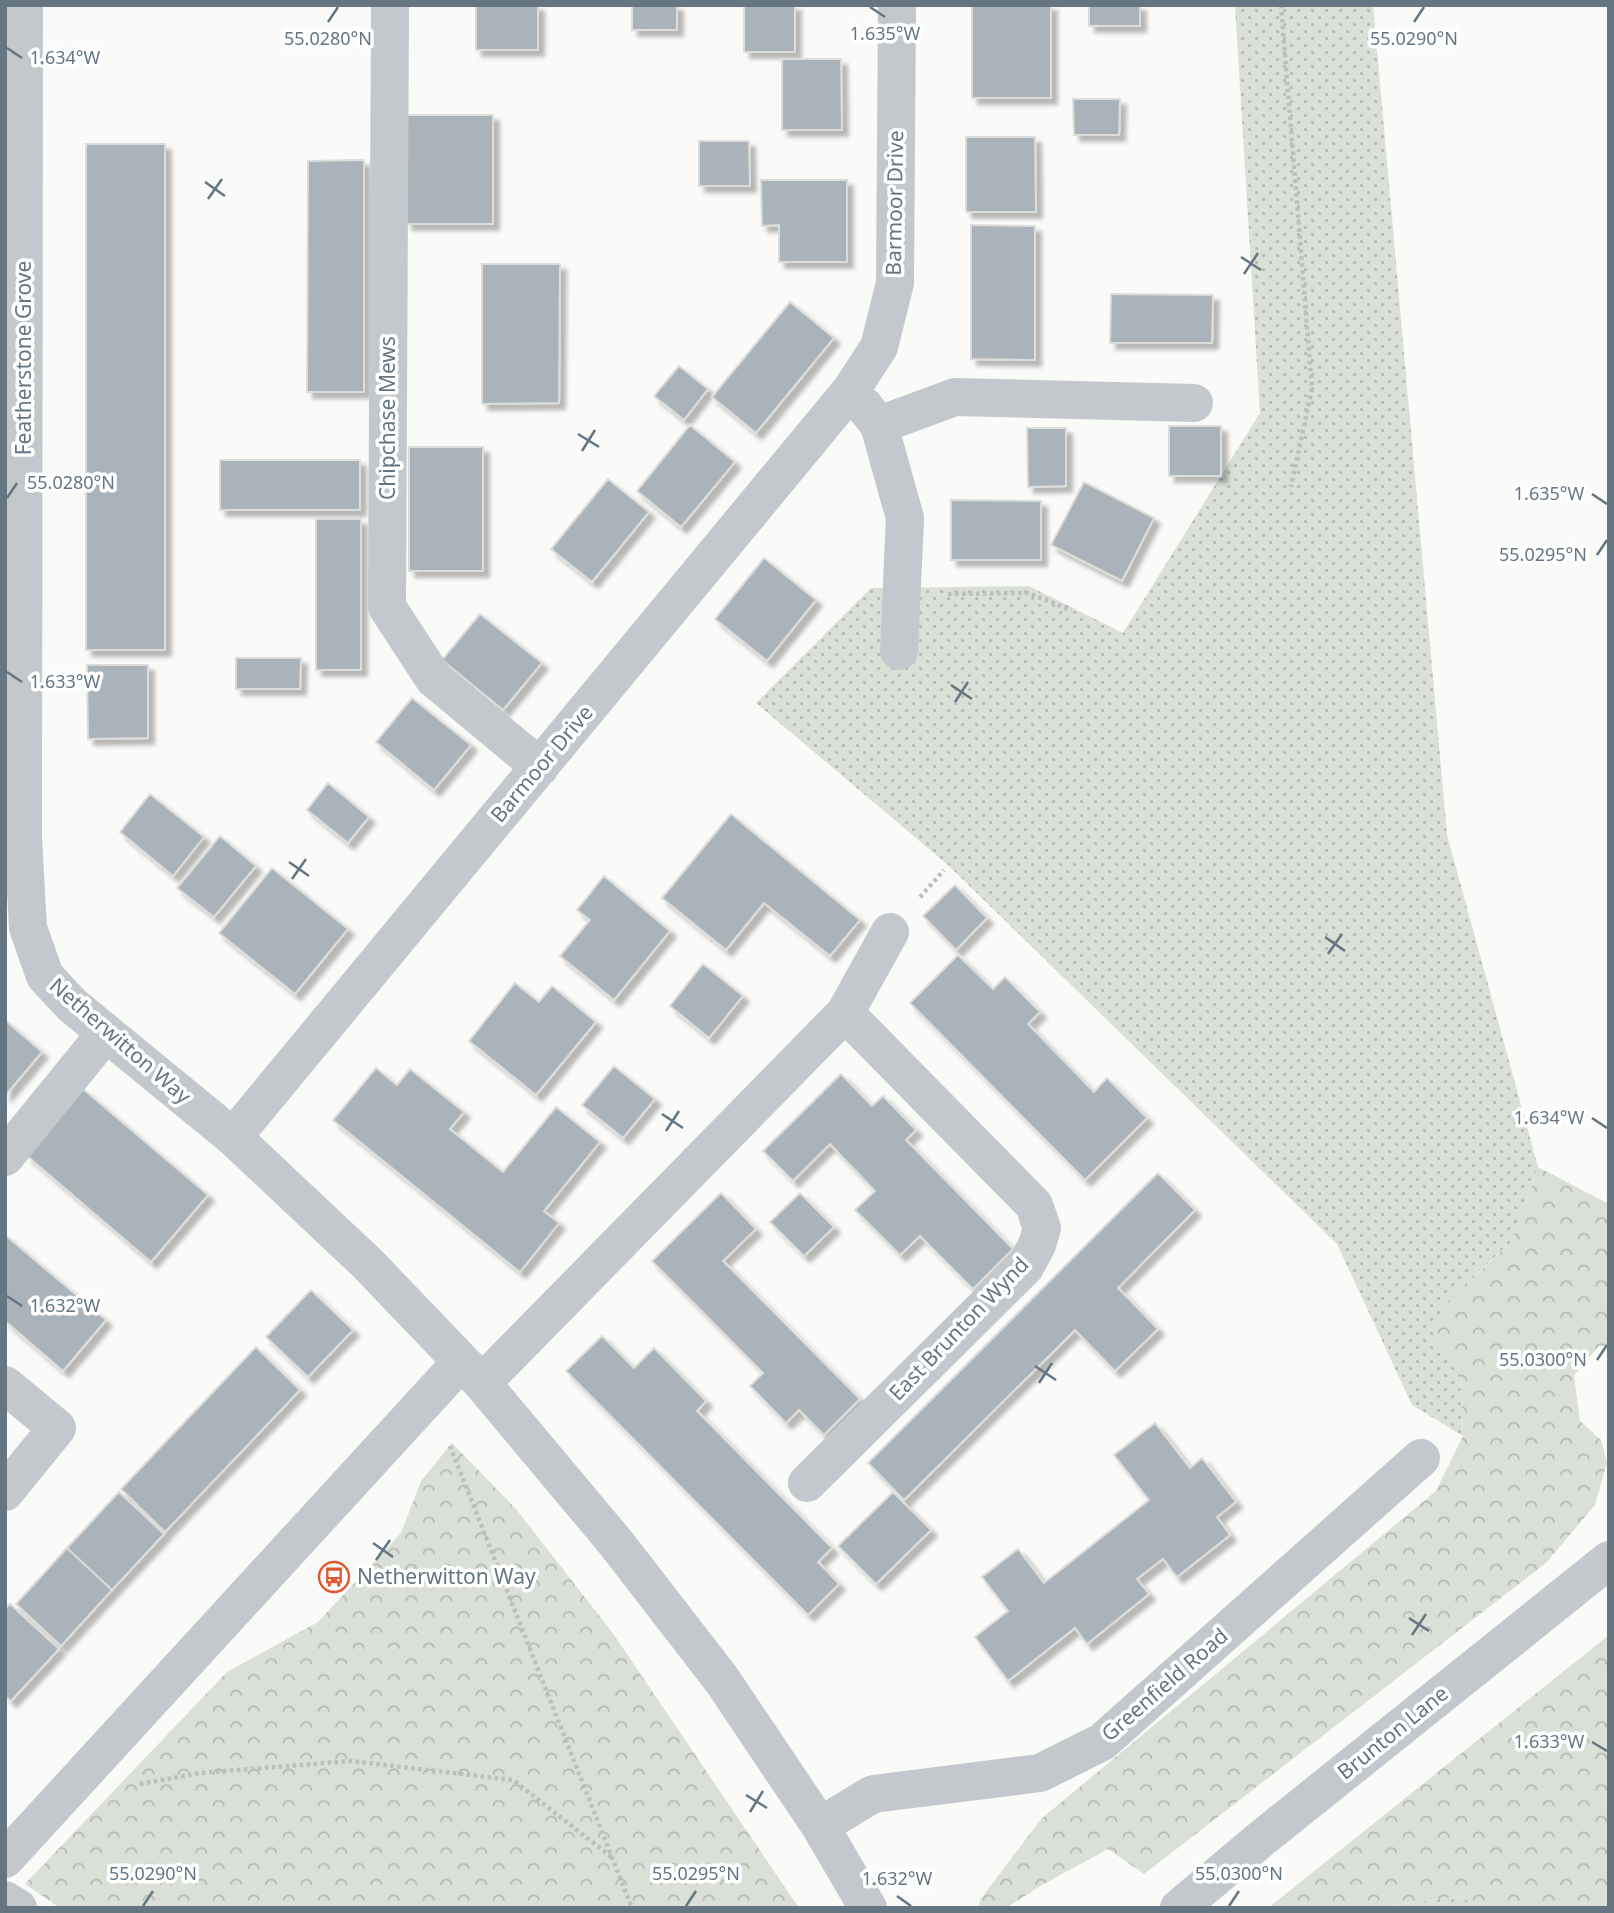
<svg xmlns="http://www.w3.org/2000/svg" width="1614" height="1913" viewBox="0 0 1614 1913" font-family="'Noto Sans',sans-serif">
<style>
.grass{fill:url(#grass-dots)}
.forest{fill:url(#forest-crowns)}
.building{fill:#aab3b9;stroke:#dcdcda;stroke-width:2;filter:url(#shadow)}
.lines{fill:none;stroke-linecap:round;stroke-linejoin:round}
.path{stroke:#bbbfc2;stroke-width:4.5;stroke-dasharray:3.5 3.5;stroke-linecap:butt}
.minor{stroke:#c3c8cc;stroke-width:38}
.ticks{fill:none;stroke:#657683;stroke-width:2.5}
.labels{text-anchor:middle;stroke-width:7;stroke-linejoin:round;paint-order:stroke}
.street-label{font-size:21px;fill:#657683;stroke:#fff}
.poi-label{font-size:21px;fill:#657683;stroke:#fff;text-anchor:start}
.ticks-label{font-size:18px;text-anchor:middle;fill:#657683;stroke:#fff;stroke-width:7;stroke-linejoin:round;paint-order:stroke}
</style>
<defs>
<pattern id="grass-dots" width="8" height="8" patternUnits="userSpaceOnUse" patternTransform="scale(1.75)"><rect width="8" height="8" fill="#dadfd7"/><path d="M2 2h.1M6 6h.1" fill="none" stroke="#b4b9b4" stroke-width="1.8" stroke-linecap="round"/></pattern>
<pattern id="forest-crowns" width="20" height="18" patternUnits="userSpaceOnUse" patternTransform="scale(1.75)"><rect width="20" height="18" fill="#dadfd7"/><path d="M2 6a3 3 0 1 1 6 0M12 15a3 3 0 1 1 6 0" fill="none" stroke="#b4b9b4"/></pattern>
<filter id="shadow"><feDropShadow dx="6" dy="6" stdDeviation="2" flood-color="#0004"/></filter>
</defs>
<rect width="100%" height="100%" fill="#fafaf8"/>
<!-- grass -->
<path class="grass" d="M 1235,5 L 1373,5 L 1447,835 L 1538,1167 L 1512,1241 L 1478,1272 L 1460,1372 L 1463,1436 L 1412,1405 L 1337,1244 L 948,865 L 756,703 L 871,588 L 1029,586 L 1123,633 L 1260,413 Z
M 1462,1896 L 1476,1908 L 1391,1908 L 1396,1905 Z"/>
<!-- forest -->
<path class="forest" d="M 1538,1167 L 1609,1204 L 1609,1346 L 1599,1346 L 1574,1375 L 1580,1421 L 1601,1440 L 1607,1463 L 1595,1505 L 1546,1563 L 1144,1874 L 1108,1849 L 1042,1885 L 1006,1908 L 979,1908 L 980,1900 L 1041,1819 L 1436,1491 L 1463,1436 L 1460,1372 L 1433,1335 L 1445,1304 L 1512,1241 Z
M 452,1443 L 516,1509 L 612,1632 L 799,1908 L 60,1908 L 25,1884 L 227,1672 L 318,1622 L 401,1533 L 421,1481 Z
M 1609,1635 L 1609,1908 L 1476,1908 L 1462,1896 L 1396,1905 L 1391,1908 L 1268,1908 Z"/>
<!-- building -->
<path class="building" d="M 476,5 L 538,5 L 538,50 L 476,50 Z
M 632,5 L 677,5 L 677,30 L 632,30 Z
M 744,5 L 795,5 L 795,52 L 744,52 Z
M 972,5 L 1051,5 L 1051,98 L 972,98 Z
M 1089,5 L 1140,5 L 1140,26 L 1089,26 Z
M 782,59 L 841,59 L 842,130 L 782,130 Z
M 1073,99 L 1120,99 L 1119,135 L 1074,135 Z
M 406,115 L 493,115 L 493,224 L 406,224 Z
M 966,137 L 1035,137 L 1036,212 L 966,212 Z
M 699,141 L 749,141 L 750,186 L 699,186 Z
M 86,144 L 165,144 L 165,650 L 86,650 Z
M 364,160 L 364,392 L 307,392 L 308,161 Z
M 761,180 L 847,180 L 847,262 L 779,262 L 779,225 L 762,226 Z
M 971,225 L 1035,226 L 1035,360 L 971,359 Z
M 482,264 L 560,264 L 559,403 L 482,404 Z
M 1111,294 L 1213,295 L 1212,343 L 1110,343 Z
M 790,302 L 834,338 L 756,433 L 712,397 Z
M 679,366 L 708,389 L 684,420 L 654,396 Z
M 690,425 L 735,462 L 681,527 L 637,491 Z
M 1169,426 L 1221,426 L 1221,476 L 1169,476 Z
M 1027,428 L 1066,428 L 1066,486 L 1028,487 Z
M 409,447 L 483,447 L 483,571 L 409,571 Z
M 220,460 L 360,460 L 360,510 L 220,510 Z
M 608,479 L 649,512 L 592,582 L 551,549 Z
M 1084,482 L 1154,518 L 1122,581 L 1051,545 Z
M 951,500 L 1041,501 L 1041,560 L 951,560 Z
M 316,519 L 361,519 L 361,670 L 316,670 Z
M 764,558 L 816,600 L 767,661 L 715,619 Z
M 480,614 L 542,663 L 503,710 L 442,660 Z
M 236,658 L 301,658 L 300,689 L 236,689 Z
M 87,665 L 148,665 L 148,738 L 88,739 Z
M 412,698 L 471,745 L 434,790 L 376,742 Z
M 328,783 L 369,817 L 348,843 L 307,810 Z
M 150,794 L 204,837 L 173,876 L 120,832 Z
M 731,814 L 860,920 L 830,956 L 764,903 L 726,950 L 662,898 Z
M 220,836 L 256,866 L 214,917 L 177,888 Z
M 272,868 L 348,929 L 295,994 L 219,933 Z
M 604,876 L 670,931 L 614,1000 L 560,956 L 590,920 L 577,910 Z
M 955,885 L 987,918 L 956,950 L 923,916 Z
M 958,955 L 993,989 L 1005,977 L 1040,1012 L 1028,1024 L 1094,1092 L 1107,1078 L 1147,1118 L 1085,1180 L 910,1003 Z
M 703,964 L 743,996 L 709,1038 L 670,1006 Z
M 515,983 L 539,1002 L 552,986 L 596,1022 L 536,1095 L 469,1041 Z
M 5,1020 L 42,1052 L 5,1096 Z
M 614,1066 L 655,1099 L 623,1138 L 582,1105 Z
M 376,1068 L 397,1085 L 410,1069 L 464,1112 L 450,1129 L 503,1172 L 556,1107 L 600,1142 L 544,1211 L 559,1223 L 520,1272 L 333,1120 Z
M 841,1074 L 872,1106 L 883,1096 L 916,1130 L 906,1140 L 1013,1249 L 973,1289 L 920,1236 L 900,1255 L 855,1210 L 875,1191 L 830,1144 L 793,1181 L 763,1151 Z
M 83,1089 L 208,1195 L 151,1262 L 26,1155 Z
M 1158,1173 L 1195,1210 L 1118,1288 L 1158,1329 L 1115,1371 L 1075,1330 L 904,1500 L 868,1463 Z
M 721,1193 L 756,1229 L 723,1261 L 860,1399 L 824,1435 L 799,1410 L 786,1423 L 750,1386 L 763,1373 L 652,1261 Z
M 800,1193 L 834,1227 L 804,1256 L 770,1222 Z
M 5,1235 L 106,1320 L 63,1371 L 5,1321 Z
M 311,1290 L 353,1330 L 308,1377 L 266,1337 Z
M 602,1336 L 634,1368 L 654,1348 L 706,1401 L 697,1411 L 832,1548 L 818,1562 L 839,1584 L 808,1615 L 566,1371 Z
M 256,1347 L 300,1390 L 165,1532 L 121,1489 Z
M 1155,1423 L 1190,1468 L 1202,1458 L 1236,1502 L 1217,1517 L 1230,1535 L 1177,1577 L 1163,1559 L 1137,1579 L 1149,1594 L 1087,1644 L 1075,1628 L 1008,1681 L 975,1637 L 1008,1611 L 982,1577 L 1018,1549 L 1044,1583 L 1149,1500 L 1114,1455 Z
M 119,1492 L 164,1534 L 112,1590 L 67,1548 Z
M 893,1492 L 931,1530 L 876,1584 L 838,1546 Z
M 67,1548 L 112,1590 L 61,1646 L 16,1604 Z
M 10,1604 L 59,1649 L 11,1701 L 5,1696 L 5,1609 Z"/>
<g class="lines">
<!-- path -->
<path class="path" d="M 1281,5 L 1312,388 L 1291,487
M 948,594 L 1028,593 L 1071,610
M 920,897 L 944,870
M 450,1446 L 632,1908
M 140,1784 L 200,1773 L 351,1761 L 513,1780 L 614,1859"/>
<!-- minor -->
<path class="minor" d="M 24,5 L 23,838 L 28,928 L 45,976 L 72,1005 L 233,1137 L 367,1263 L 482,1383 L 616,1543 L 722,1680 L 820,1826 L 868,1908
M 390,5 L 387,607 L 434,679 L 540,767
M 864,406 L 879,425 L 905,518 L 899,651
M 879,425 L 955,397 L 1194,403
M 233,1137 L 851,390 L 879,347 L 895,283 L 897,5
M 5,1157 L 106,1033
M 482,1383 L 845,1013 L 890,932
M 5,1385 L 57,1428 L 5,1492
M 807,1483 L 1025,1267 L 1037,1245 L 1042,1228 L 1034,1205 L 845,1013
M 820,1826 L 873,1794 L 1040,1773 L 1102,1742 L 1421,1458
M 5,1859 L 461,1362
M 5,1900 L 18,1908
M 1179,1908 L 1261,1839 L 1609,1560"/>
</g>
<!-- ticks -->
<path class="ticks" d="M 870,7 L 885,17M 328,22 L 338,7M 1414,22 L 1424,7M 7,48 L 22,58M 205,182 L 225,196M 208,199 L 222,179M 1241,257 L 1261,270M 1244,274 L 1258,253M 578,434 L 599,447M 582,451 L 595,430M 1592,494 L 1607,504M 7,498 L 17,483M 1597,555 L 1607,540M 7,672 L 22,682M 951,685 L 972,699M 955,702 L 968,682M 289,862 L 309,876M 292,879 L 306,859M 1325,937 L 1345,951M 1328,954 L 1342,934M 662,1114 L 683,1128M 1592,1118 L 1607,1128M 666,1131 L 679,1111M 7,1296 L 22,1306M 1597,1360 L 1607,1345M 1035,1366 L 1056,1380M 1039,1383 L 1052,1363M 373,1543 L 393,1557M 376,1560 L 390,1540M 1409,1618 L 1429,1631M 1412,1635 L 1426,1614M 1592,1742 L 1607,1751M 746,1795 L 767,1808M 750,1812 L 763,1791M 897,1896 L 911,1906M 143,1906 L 153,1891M 686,1906 L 696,1891M 1229,1906 L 1239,1891"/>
<!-- icons -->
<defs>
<g id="bus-ring" transform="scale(1.575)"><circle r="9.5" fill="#fff" stroke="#e4572e" stroke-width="1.5"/><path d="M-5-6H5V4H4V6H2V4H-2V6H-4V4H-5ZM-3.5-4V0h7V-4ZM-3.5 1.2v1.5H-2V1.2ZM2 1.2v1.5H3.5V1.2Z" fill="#e4572e"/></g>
</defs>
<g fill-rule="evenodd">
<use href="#bus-ring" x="334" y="1577"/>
</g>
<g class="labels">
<!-- street labels -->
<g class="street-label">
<text transform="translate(895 203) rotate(-89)" y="7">Barmoor Drive</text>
<text transform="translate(24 358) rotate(-90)" y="7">Featherstone Grove</text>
<text transform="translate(388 418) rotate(-90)" y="7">Chipchase Mews</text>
<text transform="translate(542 764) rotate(-50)" y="7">Barmoor Drive</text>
<text transform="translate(120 1041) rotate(41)" y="7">Netherwitton Way</text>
<text transform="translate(959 1329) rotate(-46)" y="7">East Brunton Wynd</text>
<text transform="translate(1165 1685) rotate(-41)" y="7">Greenfield Road</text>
<text transform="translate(1393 1733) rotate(-39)" y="7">Brunton Lane</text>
</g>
<!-- poi labels -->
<g class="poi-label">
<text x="357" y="1584">Netherwitton Way</text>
</g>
</g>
<g class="ticks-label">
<text x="885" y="40">1.635°W</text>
<text x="328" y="45">55.0280°N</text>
<text x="1414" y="45">55.0290°N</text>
<text x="65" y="64">1.634°W</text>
<text x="71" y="489">55.0280°N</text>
<text x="1549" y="500">1.635°W</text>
<text x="1543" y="561">55.0295°N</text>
<text x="65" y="688">1.633°W</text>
<text x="1549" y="1124">1.634°W</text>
<text x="65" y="1312">1.632°W</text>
<text x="1543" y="1366">55.0300°N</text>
<text x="1549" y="1748">1.633°W</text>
<text x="153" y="1880">55.0290°N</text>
<text x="696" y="1880">55.0295°N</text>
<text x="1239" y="1880">55.0300°N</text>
<text x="897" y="1885">1.632°W</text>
</g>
<!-- border -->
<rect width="1614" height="1913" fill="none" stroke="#657683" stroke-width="14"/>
</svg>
